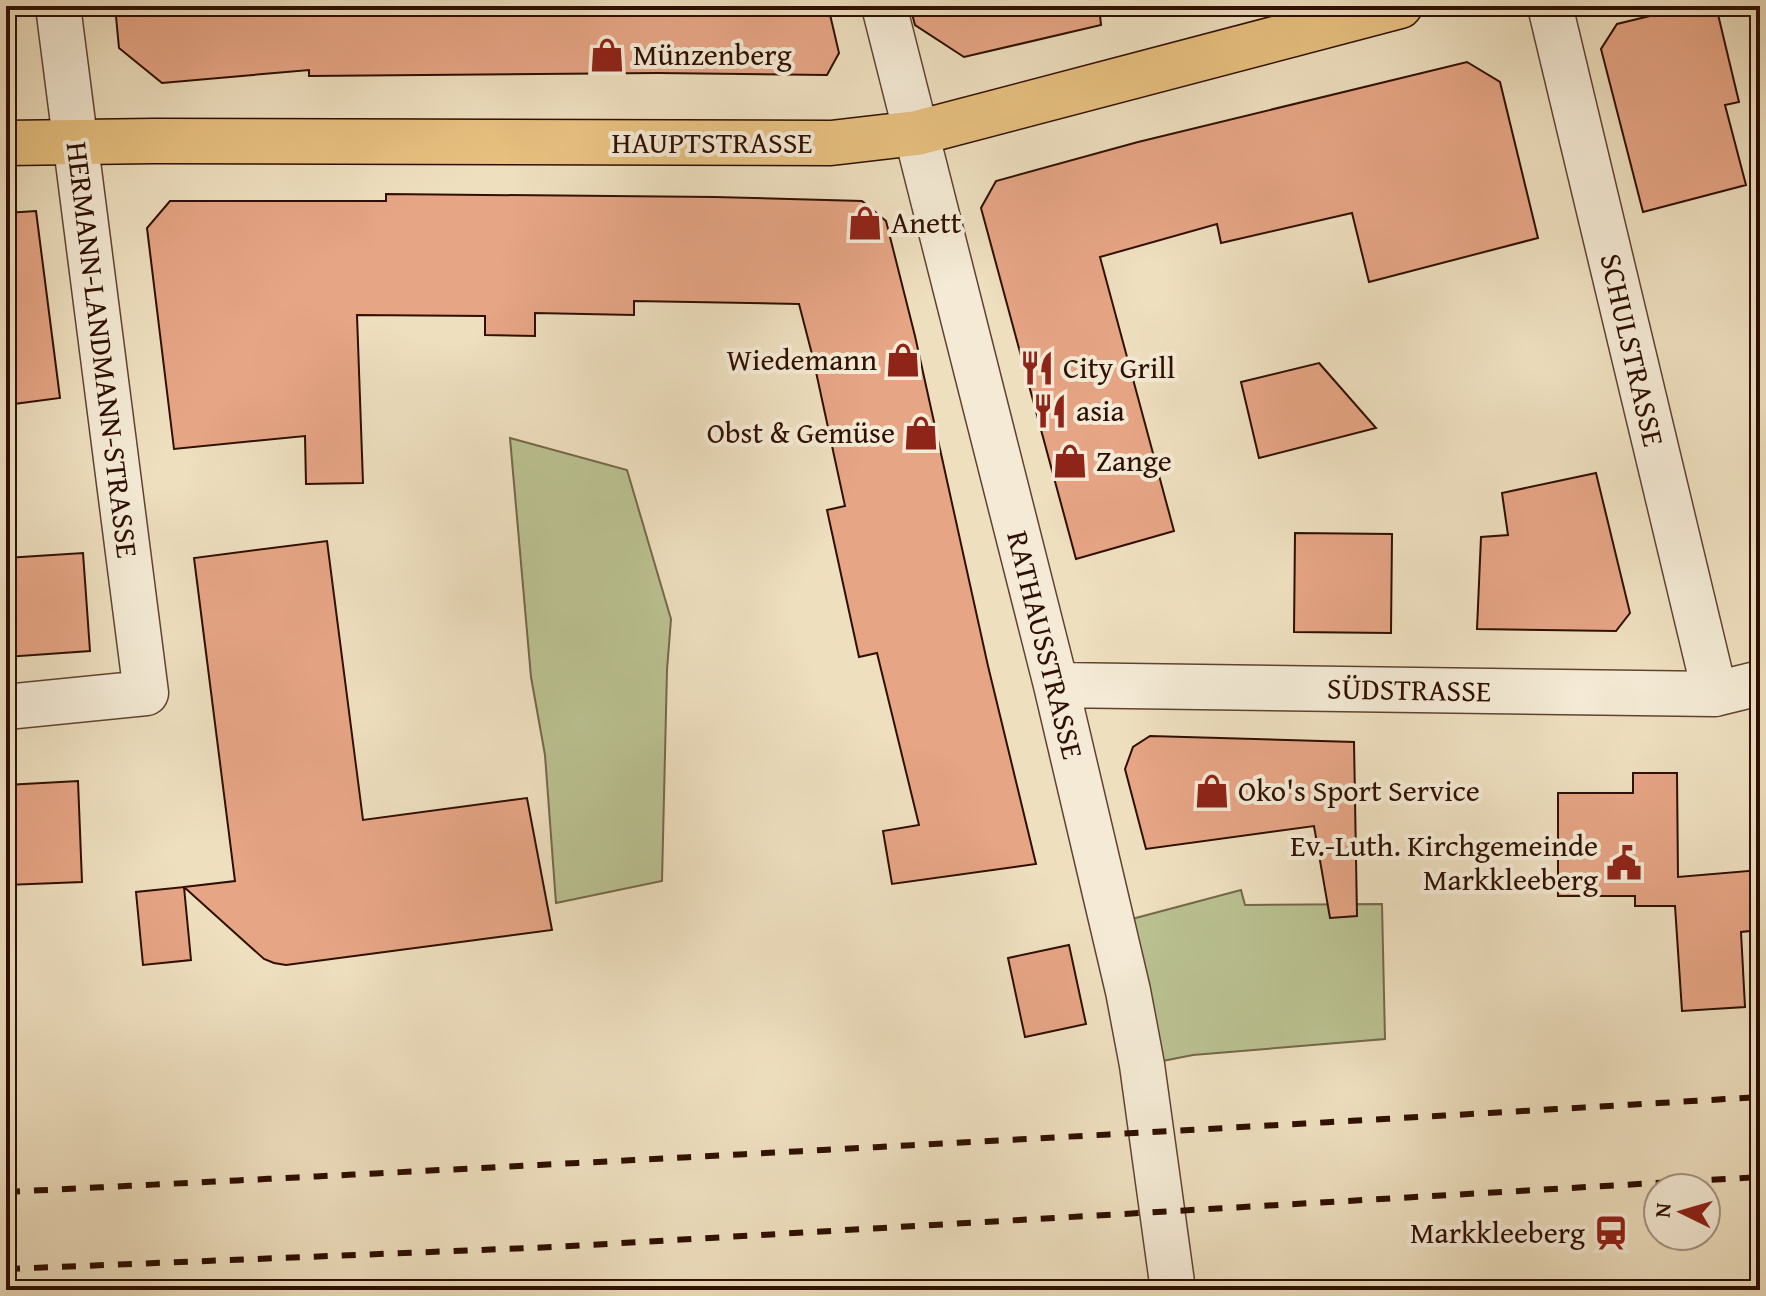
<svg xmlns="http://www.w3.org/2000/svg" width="1766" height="1296" viewBox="0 0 1766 1296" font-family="'Gentium Book Plus',serif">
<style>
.green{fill:#bac191;stroke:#746849;stroke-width:2}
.building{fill:#e6a585;stroke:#2f0f01;stroke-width:2}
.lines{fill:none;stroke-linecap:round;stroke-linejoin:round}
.minor-casing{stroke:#5f4330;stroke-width:47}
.major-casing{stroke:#2f0f01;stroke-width:47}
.minor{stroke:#f4ead5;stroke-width:44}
.major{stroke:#e7c080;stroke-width:44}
.rail{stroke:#2f0f01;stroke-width:6;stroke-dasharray:14 14;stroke-linecap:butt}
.labels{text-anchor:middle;stroke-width:8;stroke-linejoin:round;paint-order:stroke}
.poi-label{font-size:30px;fill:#2f0f01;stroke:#f4ead5;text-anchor:start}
.street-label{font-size:30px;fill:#2f0f01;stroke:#f4ead5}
</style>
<rect width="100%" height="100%" fill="#eedfbf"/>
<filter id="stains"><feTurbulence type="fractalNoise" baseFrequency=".0025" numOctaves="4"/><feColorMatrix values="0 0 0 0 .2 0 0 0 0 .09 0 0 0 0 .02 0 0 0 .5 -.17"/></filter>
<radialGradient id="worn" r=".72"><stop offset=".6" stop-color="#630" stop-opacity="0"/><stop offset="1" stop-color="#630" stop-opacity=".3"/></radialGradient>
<!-- green -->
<path class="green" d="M 510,438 L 627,470 L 671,619 L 667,670 L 662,881 L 556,903 L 545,755 L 531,677 Z
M 1241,890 L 1245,905 L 1382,904 L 1385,1039 L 1193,1055 L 1142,1065 L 1113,924 Z"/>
<!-- building -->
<path class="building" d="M 115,6 L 828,6 L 839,53 L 827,75 L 657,73 L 309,76 L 309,70 L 162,83 L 119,48 Z
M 910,6 L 1099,6 L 1101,25 L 964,57 L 915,25 Z
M 1691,6 L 1716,6 L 1739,102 L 1725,105 L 1746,185 L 1643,212 L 1601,49 L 1617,24 Z
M 1467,62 L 1500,82 L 1538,238 L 1369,282 L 1352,213 L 1221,243 L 1217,224 L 1100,257 L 1174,531 L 1076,559 L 981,208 L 996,181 L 1138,142 Z
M 386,194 L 715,197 L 862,201 L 886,221 L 915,336 L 988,666 L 1036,864 L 892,884 L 883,831 L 919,825 L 877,653 L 859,657 L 827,510 L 845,506 L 813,358 L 799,304 L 634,301 L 634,315 L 535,313 L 535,336 L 485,335 L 485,316 L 357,315 L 363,483 L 306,484 L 305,436 L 174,449 L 147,228 L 170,201 L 386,201 Z
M 36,211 L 60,398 L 6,405 L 6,213 Z
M 1319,363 L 1376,428 L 1259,458 L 1241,382 Z
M 1596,473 L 1630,613 L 1616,631 L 1477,629 L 1481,537 L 1508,535 L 1502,493 Z
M 1295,533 L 1392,534 L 1391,633 L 1294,632 Z
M 327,541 L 363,820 L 527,798 L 552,930 L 286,965 L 274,963 L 264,959 L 184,887 L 235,881 L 194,558 Z
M 83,553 L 90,651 L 6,657 L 6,558 Z
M 1150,736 L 1354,742 L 1357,916 L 1330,918 L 1314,826 L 1146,849 L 1125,769 L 1133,747 Z
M 1633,773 L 1677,773 L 1678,877 L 1760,870 L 1760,930 L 1741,932 L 1745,1007 L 1682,1011 L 1675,906 L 1635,906 L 1635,896 L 1558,896 L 1558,793 L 1633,793 Z
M 78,781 L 82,882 L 6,885 L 6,785 Z
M 184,887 L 191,960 L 143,965 L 136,892 Z
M 1069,945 L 1086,1024 L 1025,1037 L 1008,958 Z"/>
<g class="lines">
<!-- minor casing -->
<g class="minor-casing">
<path id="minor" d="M 884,6 L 1056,685 L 1128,991 L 1142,1065 L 1173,1290
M 1550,6 L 1715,694
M 1056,685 L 1715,694 L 1760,683
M 6,707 L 146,693 L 58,6"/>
</g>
<!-- major casing -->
<g class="major-casing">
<path id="major" d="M 6,143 L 154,141 L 831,143 L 917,133 L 1400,6"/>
</g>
<!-- minor -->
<use href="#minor" class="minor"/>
<!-- major -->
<use href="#major" class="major"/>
<!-- rail -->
<path class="rail" d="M 6,1192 C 591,1163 1176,1132 1760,1097
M 6,1269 L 554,1247 L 1760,1177
M 1636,1290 L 1760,1283"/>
</g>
<!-- icons -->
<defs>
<g id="shop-bare" transform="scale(2.76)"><path d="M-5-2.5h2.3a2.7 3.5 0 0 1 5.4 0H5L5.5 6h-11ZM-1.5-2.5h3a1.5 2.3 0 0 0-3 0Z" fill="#8f2418" stroke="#f4ead5" stroke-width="2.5" paint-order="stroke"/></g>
<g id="restaurant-bare" transform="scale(2.76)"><path d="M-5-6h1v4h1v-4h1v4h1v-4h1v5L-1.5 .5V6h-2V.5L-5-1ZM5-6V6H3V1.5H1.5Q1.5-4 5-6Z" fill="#8f2418" stroke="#f4ead5" stroke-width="2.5" paint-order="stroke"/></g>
<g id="civic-bare" transform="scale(2.76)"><path d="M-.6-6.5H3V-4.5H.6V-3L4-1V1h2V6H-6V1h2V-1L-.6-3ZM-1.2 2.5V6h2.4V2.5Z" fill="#8f2418" stroke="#f4ead5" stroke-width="2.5" paint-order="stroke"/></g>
<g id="station-bare" transform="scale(2.76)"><path d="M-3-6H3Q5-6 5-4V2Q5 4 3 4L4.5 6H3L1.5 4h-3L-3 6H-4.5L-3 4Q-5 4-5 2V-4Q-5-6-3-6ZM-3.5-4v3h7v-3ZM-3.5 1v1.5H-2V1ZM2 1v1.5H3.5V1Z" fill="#8f2418" stroke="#f4ead5" stroke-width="2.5" paint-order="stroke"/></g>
</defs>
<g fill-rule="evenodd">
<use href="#shop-bare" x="607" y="55"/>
<use href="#shop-bare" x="865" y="223"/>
<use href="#shop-bare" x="903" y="360"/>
<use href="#restaurant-bare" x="1037" y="368"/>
<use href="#restaurant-bare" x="1050" y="411"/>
<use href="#shop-bare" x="921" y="433"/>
<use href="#shop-bare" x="1070" y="461"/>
<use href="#shop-bare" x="1212" y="791"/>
<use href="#civic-bare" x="1624" y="863"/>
<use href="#station-bare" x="1611" y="1233"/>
</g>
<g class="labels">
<!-- poi labels -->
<g class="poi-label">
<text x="633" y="65">Münzenberg</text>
<text x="891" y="233">Anett</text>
<text x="877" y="370" text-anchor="end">Wiedemann</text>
<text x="1063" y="378">City Grill</text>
<text x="1076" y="421">asia</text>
<text x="895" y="443" text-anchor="end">Obst &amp; Gemüse</text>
<text x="1096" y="471">Zange</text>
<text x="1238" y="801">Oko's Sport Service</text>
<text x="1598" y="856" text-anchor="end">Ev.-Luth. Kirchgemeinde<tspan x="1598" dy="34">Markkleeberg</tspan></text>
<text x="1585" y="1243" text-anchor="end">Markkleeberg</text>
</g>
<!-- street labels -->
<g class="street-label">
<text x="712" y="153">HAUPTSTRASSE</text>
<text transform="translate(102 350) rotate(83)" y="10">HERMANN-LANDMANN-STRASSE</text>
<text transform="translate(1632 350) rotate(77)" y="10">SCHULSTRASSE</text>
<text transform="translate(1045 645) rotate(76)" y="10">RATHAUSSTRASSE</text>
<text transform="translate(1409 690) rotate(1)" y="10">SÜDSTRASSE</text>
</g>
</g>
<!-- margin -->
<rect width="1766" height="1296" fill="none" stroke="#eedfbf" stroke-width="32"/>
<rect x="8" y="8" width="1750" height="1280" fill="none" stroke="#2f0f01" stroke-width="4"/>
<rect x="16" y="16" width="1734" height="1264" fill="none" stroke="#2f0f01" stroke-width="2"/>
<!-- north arrow -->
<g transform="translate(1682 1212) rotate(275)"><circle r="38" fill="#f4ead5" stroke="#a59280" stroke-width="2"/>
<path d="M0-6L14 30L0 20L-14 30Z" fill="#8f2418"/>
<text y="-12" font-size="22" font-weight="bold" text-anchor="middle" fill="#2f0f01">N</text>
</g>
<rect width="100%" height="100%" filter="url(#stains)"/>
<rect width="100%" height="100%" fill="url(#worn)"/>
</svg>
